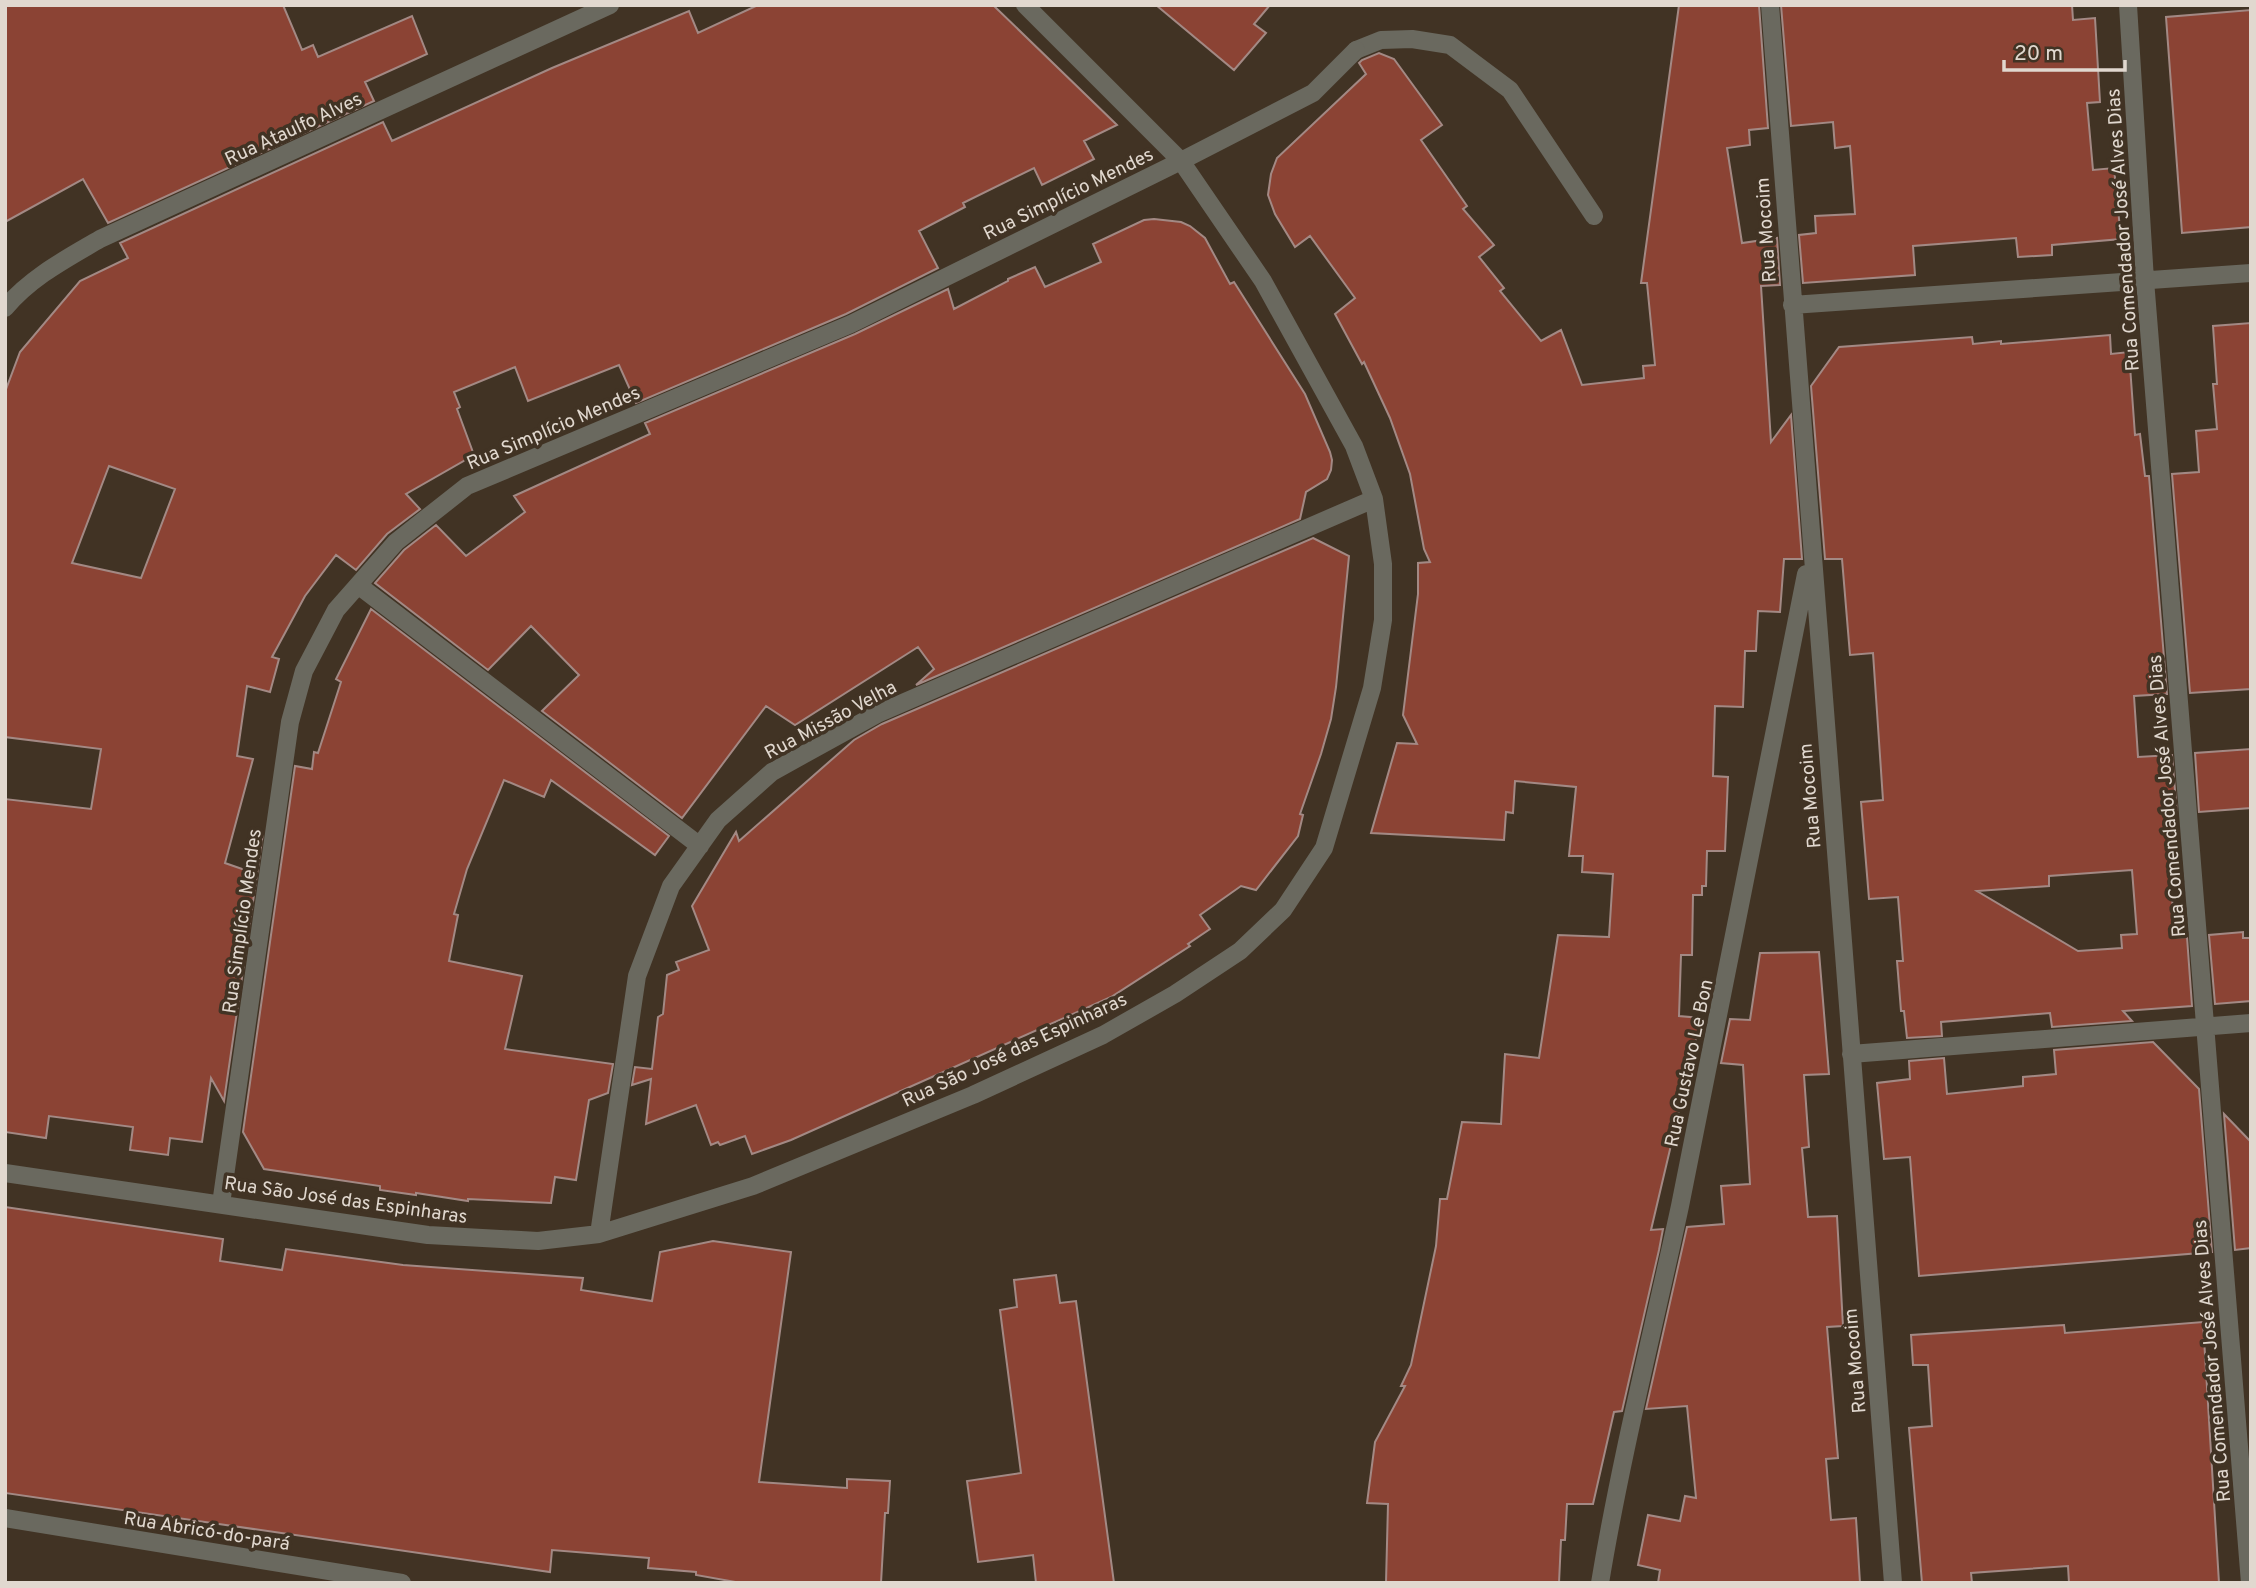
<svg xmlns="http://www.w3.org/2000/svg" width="2256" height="1588" viewBox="0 0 2256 1588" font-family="Overpass,sans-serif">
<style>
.building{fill:#8b4334;stroke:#a38984;stroke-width:2;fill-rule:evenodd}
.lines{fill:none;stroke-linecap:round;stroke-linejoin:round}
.lane{stroke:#6a695f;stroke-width:18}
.street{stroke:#6a695f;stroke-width:18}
.labels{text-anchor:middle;stroke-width:7;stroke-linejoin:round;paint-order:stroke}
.street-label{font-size:19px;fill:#e1d8cf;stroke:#413324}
</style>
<rect width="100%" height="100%" fill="#413324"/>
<!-- building -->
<path class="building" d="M 5,5 L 283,5 L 302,50 L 313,45 L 318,57 L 412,16 L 427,54 L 365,82 L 374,101 L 108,223 L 83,179 L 5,222 Z
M 758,5 L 993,5 L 1117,125 L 1084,141 L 1094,159 L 1042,185 L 1034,168 L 963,203 L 965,207 L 919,231 L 938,268 L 846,314 L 636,403 L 619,365 L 528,401 L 515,367 L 454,392 L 460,407 L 457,409 L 474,455 L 406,494 L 420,509 L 387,534 L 356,570 L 336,555 L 305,596 L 272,657 L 279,659 L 270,692 L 247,686 L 237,756 L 253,759 L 225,863 L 245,870 L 263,833 L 224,1101 L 211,1078 L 202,1142 L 170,1138 L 168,1155 L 130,1150 L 133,1127 L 49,1116 L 46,1138 L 5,1132 L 5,799 L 91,809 L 101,749 L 5,737 L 5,392 L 20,352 L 80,281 L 128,258 L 120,243 L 383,122 L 392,141 L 552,68 L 689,11 L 698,33 ZM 109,466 L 175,489 L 141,578 L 72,563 Z
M 1156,5 L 1270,5 L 1254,24 L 1266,33 L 1234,70 Z
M 1679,5 L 1759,5 L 1768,128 L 1749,130 L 1750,145 L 1727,148 L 1742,243 L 1777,238 L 1780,285 L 1761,286 L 1771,442 L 1791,415 L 1802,559 L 1784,559 L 1780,612 L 1758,611 L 1756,651 L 1745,651 L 1743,707 L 1715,706 L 1713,776 L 1728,777 L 1725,851 L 1707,851 L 1706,886 L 1702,886 L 1702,895 L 1693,895 L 1692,955 L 1681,955 L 1679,1016 L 1701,1018 L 1651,1230 L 1663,1229 L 1659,1250 L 1622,1411 L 1614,1412 L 1593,1504 L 1567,1504 L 1565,1540 L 1561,1540 L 1559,1583 L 1386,1583 L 1388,1504 L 1367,1503 L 1375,1442 L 1405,1386 L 1401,1386 L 1411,1365 L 1436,1246 L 1440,1199 L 1447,1199 L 1462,1122 L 1501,1124 L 1505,1054 L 1539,1058 L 1558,935 L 1609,937 L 1613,874 L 1582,872 L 1583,856 L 1569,856 L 1576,787 L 1515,781 L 1513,813 L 1506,812 L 1504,840 L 1371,833 L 1397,743 L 1417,744 L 1403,715 L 1418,594 L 1418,563 L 1430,562 L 1424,549 L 1410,474 L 1390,418 L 1364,362 L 1362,364 L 1335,314 L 1355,298 L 1310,236 L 1295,247 L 1275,214 L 1268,195 L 1271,174 L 1277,158 L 1366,74 L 1359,63 L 1362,60 L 1379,53 L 1394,59 L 1442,125 L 1421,140 L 1467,206 L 1463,209 L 1494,245 L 1479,257 L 1504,288 L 1500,291 L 1541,341 L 1561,330 L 1582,385 L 1644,378 L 1643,366 L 1655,365 L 1647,283 L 1641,283 Z
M 1781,5 L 2072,5 L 2073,20 L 2095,18 L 2100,102 L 2087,103 L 2093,170 L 2114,168 L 2121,239 L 2052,245 L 2052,255 L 2018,257 L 2016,238 L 1913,246 L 1915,275 L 1803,283 L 1799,235 L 1816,233 L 1815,216 L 1855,214 L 1850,146 L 1835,148 L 1833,122 L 1791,126 Z
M 2251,10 L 2251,227 L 2182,233 L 2166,17 Z
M 1154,219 L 1181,222 L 1190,226 L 1205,238 L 1230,284 L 1234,282 L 1305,394 L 1330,452 L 1332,460 L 1331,470 L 1327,479 L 1306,492 L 1300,519 L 916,685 L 934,669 L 918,647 L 795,725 L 766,706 L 682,818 L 542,711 L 579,675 L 531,626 L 488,670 L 375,583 L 404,550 L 436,525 L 466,556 L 525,512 L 514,496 L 650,434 L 645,423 L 855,334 L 948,289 L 954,309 L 1008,281 L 1008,279 L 1035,267 L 1045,287 L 1101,262 L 1093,244 L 1144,220 Z
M 2251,323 L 2251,689 L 2190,693 L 2172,474 L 2199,472 L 2196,431 L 2217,429 L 2213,384 L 2217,384 L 2213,326 Z
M 2110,335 L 2111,354 L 2129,352 L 2135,435 L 2140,434 L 2145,476 L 2149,476 L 2167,694 L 2134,696 L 2138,757 L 2172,755 L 2177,814 L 2171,814 L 2168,844 L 2175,938 L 2187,937 L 2192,1006 L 2123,1011 L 2132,1021 L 2052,1027 L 2050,1013 L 1941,1022 L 1942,1036 L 1907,1038 L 1904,1011 L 1901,1011 L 1897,961 L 1903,961 L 1898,897 L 1869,899 L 1861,802 L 1883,800 L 1873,653 L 1850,655 L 1842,559 L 1825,559 L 1811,386 L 1839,347 L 1972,337 L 1973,344 L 2001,341 L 2001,344 ZM 2132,870 L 2137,934 L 2121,935 L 2122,948 L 2078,951 L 1977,891 L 2049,886 L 2049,876 Z
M 1313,538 L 1349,556 L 1336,687 L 1331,719 L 1321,754 L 1300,814 L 1303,815 L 1298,836 L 1256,890 L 1241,886 L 1200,915 L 1210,929 L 1188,944 L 1190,946 L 1111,997 L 791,1140 L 752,1154 L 745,1136 L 720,1145 L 718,1142 L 711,1145 L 696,1105 L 646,1124 L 651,1079 L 632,1085 L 635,1067 L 652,1069 L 658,1017 L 663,1014 L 667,975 L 679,970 L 676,962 L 709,950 L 692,906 L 736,832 L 739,841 L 854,740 L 882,724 Z
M 371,609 L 669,836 L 655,855 L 551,780 L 544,797 L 504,780 L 467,869 L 454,914 L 458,915 L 449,961 L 522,976 L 505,1049 L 613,1064 L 608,1093 L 589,1100 L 576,1180 L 555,1177 L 551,1203 L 468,1199 L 468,1201 L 416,1193 L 416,1195 L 380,1190 L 380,1186 L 264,1169 L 243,1132 L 295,766 L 312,769 L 314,752 L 318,753 L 341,682 L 336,679 Z
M 2251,749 L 2251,808 L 2199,812 L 2195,753 Z
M 2243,932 L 2243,938 L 2251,938 L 2251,1001 L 2215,1004 L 2209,935 Z
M 1819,952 L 1829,1074 L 1804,1075 L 1809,1147 L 1802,1148 L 1808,1217 L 1837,1216 L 1843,1326 L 1827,1327 L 1838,1458 L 1826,1459 L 1831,1520 L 1856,1518 L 1860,1583 L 1658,1583 L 1660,1570 L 1638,1565 L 1648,1515 L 1680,1521 L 1685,1496 L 1696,1498 L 1687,1406 L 1646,1409 L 1687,1227 L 1724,1224 L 1721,1186 L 1750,1184 L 1743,1065 L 1721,1063 L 1730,1019 L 1750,1020 L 1760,953 Z
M 2153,1042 L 2199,1089 L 2212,1252 L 1919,1276 L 1910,1157 L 1884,1159 L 1877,1083 L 1910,1079 L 1909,1061 L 1944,1058 L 1947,1094 L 2023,1086 L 2023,1077 L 2056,1074 L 2054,1050 Z
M 2224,1114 L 2251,1142 L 2251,1248 L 2235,1250 Z
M 5,1207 L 223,1239 L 220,1261 L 282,1270 L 286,1249 L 403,1265 L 583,1278 L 581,1290 L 652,1301 L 660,1252 L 713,1241 L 791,1252 L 759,1482 L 847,1488 L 847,1479 L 890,1481 L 888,1513 L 885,1513 L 881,1583 L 741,1583 L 696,1575 L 696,1572 L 648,1568 L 649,1558 L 552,1550 L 550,1572 L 5,1493 Z
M 1056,1275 L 1060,1303 L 1076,1301 L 1114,1583 L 1036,1583 L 1033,1555 L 978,1562 L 967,1481 L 1021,1473 L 1000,1310 L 1017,1307 L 1014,1280 Z
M 2203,1322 L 2219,1583 L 2069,1583 L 2068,1566 L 1971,1573 L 1972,1583 L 1922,1583 L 1909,1428 L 1932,1426 L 1928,1365 L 1913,1365 L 1911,1335 L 2064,1325 L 2065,1333 Z"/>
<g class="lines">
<!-- lane -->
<path class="lane" d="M 1356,50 L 1381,40 L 1412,39 L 1450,45 L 1510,90 L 1594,216"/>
<!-- street -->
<path class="street" d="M 1770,5 L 1893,1583
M 2128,5 L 2145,280 L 2250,1583
M 1792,305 L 2251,273
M 5,308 C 31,277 66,259 100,239 L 610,5
M 358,585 L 700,846
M 1851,1054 L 2251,1023
M 5,1173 L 428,1235 L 538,1241 L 599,1234 L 753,1186 L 973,1095 L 1103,1035 L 1175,994 L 1240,951 L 1283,910 L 1324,848 L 1372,688 L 1383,620 L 1383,564 L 1374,499 L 1354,446 L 1263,281 L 1181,161 L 1025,5
M 221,1204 L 290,722 L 304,671 L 336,610 L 396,542 L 467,486 L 851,324 L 1181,161 L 1313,93 L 1356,50
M 599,1234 L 637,976 L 671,886 L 718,820 L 772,772 L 877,714 L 1374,499
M 5,1518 L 402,1583
M 1600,1583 C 1621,1456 1653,1331 1680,1206 C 1724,995 1765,784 1806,574"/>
</g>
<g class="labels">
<!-- street labels -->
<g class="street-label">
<text transform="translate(293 128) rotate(-25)" y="7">Rua Ataulfo Alves</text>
<text transform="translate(1068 193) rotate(-26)" y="7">Rua Simplício Mendes</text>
<text transform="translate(1765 230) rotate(-94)" y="7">Rua Mocoim</text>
<text transform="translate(2122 230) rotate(-94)" y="7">Rua Comendador José Alves Dias</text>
<text transform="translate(553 427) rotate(-23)" y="7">Rua Simplício Mendes</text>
<text transform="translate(830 719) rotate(-28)" y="7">Rua Missão Velha</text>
<text transform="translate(1809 796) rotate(-95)" y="7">Rua Mocoim</text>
<text transform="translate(2166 796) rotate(-95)" y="7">Rua Comendador José Alves Dias</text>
<text transform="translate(241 921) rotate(-82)" y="7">Rua Simplício Mendes</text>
<text transform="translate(1014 1049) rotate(-25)" y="7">Rua São José das Espinharas</text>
<text transform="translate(1688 1063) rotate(-78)" y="7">Rua Gustavo Le Bon</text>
<text transform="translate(346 1199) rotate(8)" y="7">Rua São José das Espinharas</text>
<text transform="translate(1854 1361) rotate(-95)" y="7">Rua Mocoim</text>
<text transform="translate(2211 1361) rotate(-95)" y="7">Rua Comendador José Alves Dias</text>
<text transform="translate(207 1530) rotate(9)" y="7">Rua Abricó-do-pará</text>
</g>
</g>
<!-- border -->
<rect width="2256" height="1588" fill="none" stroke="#e1d8cf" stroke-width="14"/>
<!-- scale -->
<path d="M2004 60v10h121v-10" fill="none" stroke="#e1d8cf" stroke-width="3.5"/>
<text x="2014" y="60" font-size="21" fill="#e1d8cf" stroke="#413324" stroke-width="5" paint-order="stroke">20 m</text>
</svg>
